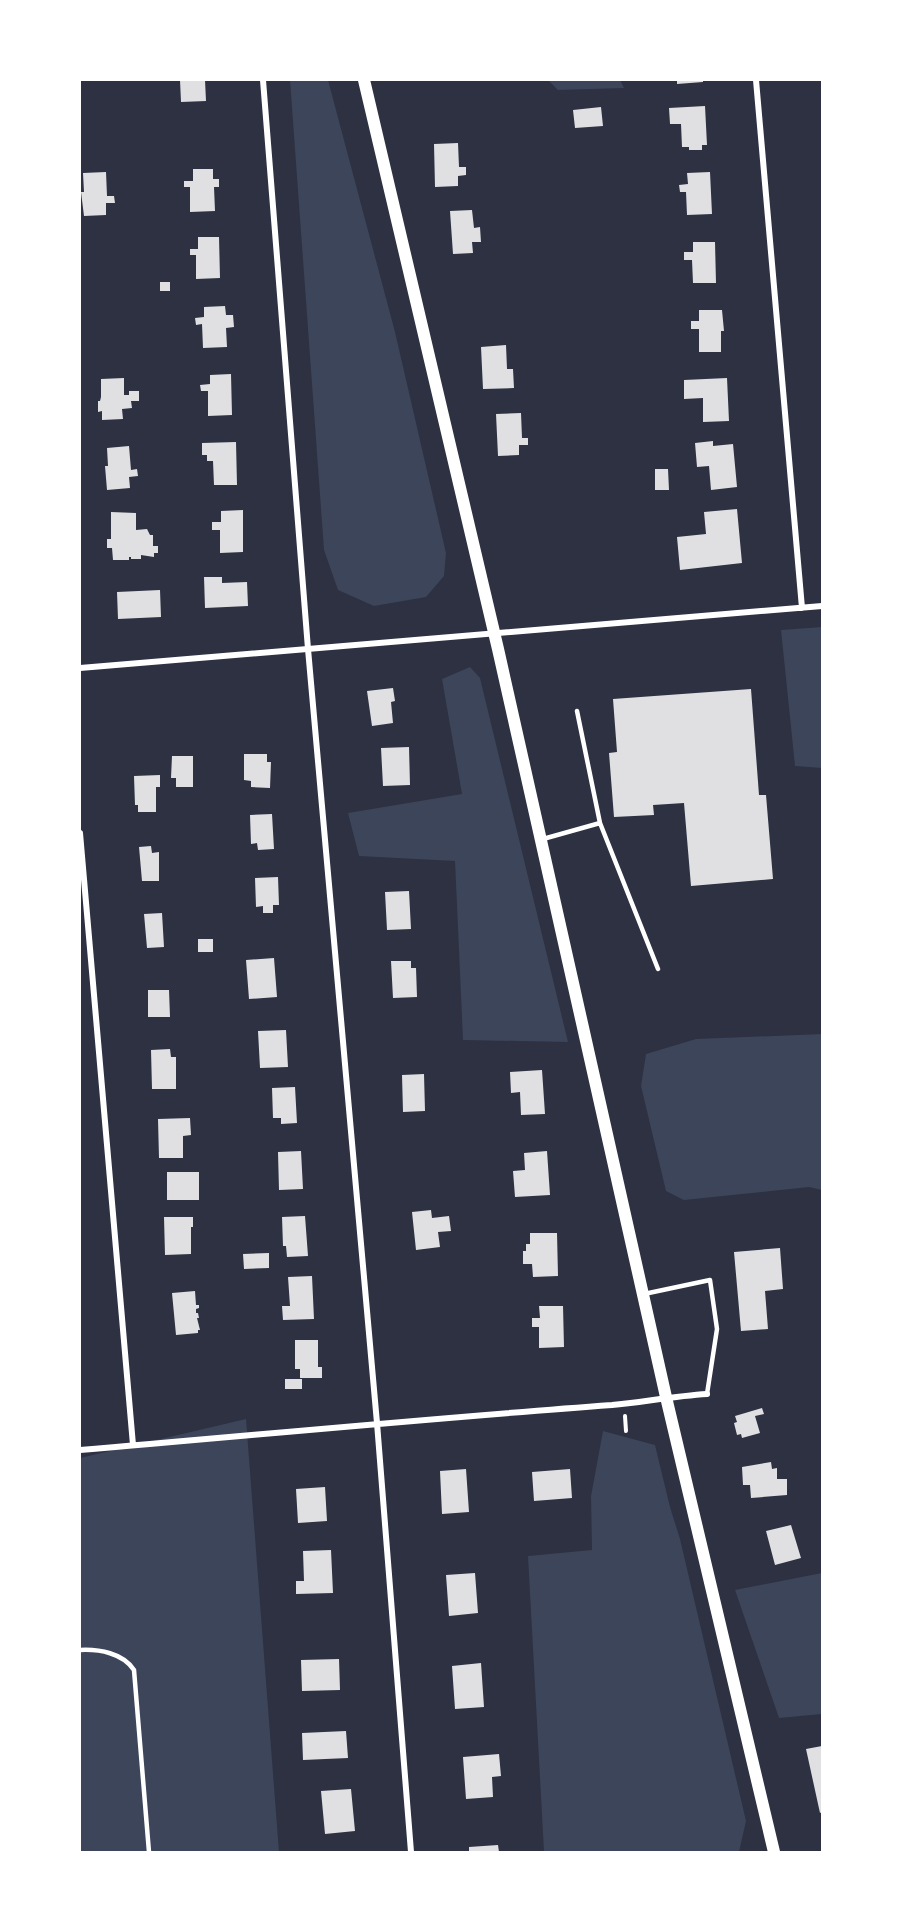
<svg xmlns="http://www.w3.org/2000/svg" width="902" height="1932" viewBox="0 0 902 1932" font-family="'Libre Baskerville',serif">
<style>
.green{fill:#3c4559}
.building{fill:#e0e0e3}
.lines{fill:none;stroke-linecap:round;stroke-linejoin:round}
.path{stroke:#fff;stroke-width:4}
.service{stroke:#fff;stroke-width:4.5}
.minor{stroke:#fff;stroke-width:6}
.secondary{stroke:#fff;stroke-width:12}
</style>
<rect width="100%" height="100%" fill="#2d3142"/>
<!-- green -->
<path class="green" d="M 290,80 L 328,80 L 395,332 L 446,553 L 444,576 L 426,597 L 374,606 L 338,590 L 324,550 Z
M 548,80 L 620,80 L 624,88 L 558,90 Z
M 822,627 L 822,768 L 795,766 L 781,630 Z
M 470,667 L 480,678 L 568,1042 L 463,1040 L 455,861 L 359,856 L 348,813 L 462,794 L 442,679 Z
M 822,1034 L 822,1190 L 809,1187 L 684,1200 L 666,1191 L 641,1086 L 646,1054 L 696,1039 Z
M 246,1419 L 279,1852 L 80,1852 L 80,1458 Z
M 603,1431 L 655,1445 L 670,1507 L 680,1539 L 746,1821 L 739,1852 L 544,1852 L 528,1556 L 592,1550 L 591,1496 Z
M 822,1573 L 822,1714 L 779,1718 L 735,1590 Z"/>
<!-- building -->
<path class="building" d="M 180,80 L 205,80 L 206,101 L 181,102 Z
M 677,80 L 703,80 L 703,82 L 677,84 Z
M 705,106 L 707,145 L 702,145 L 702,150 L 689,150 L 689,147 L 682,147 L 681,124 L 670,124 L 669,108 Z
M 601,107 L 603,126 L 575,128 L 573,110 Z
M 458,143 L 459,167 L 466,167 L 466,175 L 458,176 L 458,186 L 435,187 L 434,144 Z
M 193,169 L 213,169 L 213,179 L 219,179 L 219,187 L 214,187 L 215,211 L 190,212 L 190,187 L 184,187 L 184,181 L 193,181 Z
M 106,172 L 107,196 L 114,196 L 115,203 L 106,203 L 106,215 L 84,216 L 81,192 L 84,192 L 83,173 Z
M 710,172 L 712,214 L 687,215 L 686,192 L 680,192 L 679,185 L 688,184 L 687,173 Z
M 472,210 L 474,228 L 480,227 L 481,242 L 472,242 L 473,253 L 453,254 L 450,211 Z
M 198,237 L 219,237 L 220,278 L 196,279 L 196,255 L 190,255 L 190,249 L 198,249 Z
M 693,242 L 715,242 L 716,283 L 693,283 L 692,260 L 684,260 L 684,252 L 693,252 Z
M 160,282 L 170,282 L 170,291 L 160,291 Z
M 225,306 L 226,315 L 233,315 L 234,327 L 226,328 L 227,347 L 203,348 L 202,324 L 196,325 L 195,318 L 204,317 L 204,307 Z
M 699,310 L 722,310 L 724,331 L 721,331 L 721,352 L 699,352 L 699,329 L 691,329 L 691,321 L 699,321 Z
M 506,345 L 507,369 L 513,369 L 514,388 L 483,389 L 481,347 Z
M 231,374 L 232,415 L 208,416 L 208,391 L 201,391 L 200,385 L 210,384 L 210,375 Z
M 124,378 L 124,395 L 129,395 L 129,391 L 139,391 L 139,401 L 131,401 L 132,408 L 122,409 L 123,419 L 102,420 L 102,411 L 98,412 L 98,401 L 100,401 L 101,397 L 101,379 Z
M 727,378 L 729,421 L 703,422 L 703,398 L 684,399 L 684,380 Z
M 521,413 L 522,438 L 528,438 L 528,445 L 519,445 L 519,455 L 498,456 L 496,414 Z
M 713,441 L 713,446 L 733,444 L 737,487 L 711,490 L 709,466 L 697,467 L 695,443 Z
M 236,442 L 237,485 L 214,485 L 213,461 L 207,461 L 207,455 L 202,455 L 202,443 Z
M 129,446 L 131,470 L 137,469 L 138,476 L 129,477 L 130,488 L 107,490 L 105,466 L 108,466 L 107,448 Z
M 655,469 L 668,469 L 669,490 L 655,490 Z
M 737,509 L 742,563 L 680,570 L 677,537 L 706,534 L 704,512 Z
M 243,510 L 243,552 L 220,553 L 220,530 L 212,530 L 212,522 L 221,522 L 221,511 Z
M 111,512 L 136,513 L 136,530 L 147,529 L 150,535 L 153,535 L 153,546 L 158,546 L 158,553 L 154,553 L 154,557 L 141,555 L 141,559 L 131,559 L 131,557 L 129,557 L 129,560 L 113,560 L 112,548 L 107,548 L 107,539 L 111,539 Z
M 204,577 L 222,577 L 222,583 L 247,582 L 248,606 L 205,608 Z
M 160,590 L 161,617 L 118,619 L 117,592 Z
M 393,688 L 395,701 L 391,702 L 393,723 L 372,726 L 367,691 Z
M 751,689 L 759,795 L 766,795 L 773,879 L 691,886 L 684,803 L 653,805 L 654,815 L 614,817 L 609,753 L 617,752 L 613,699 Z
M 409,747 L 410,785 L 383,786 L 381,748 Z
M 244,754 L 267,754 L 267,762 L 271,762 L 270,788 L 251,787 L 251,781 L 244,780 Z
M 172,756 L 193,756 L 193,787 L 176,787 L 176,778 L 171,778 Z
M 160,775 L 160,787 L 156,787 L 156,812 L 138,812 L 138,805 L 135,805 L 134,776 Z
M 272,814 L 274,849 L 258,850 L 257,843 L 251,844 L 250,815 Z
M 151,846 L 152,853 L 159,852 L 159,881 L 142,881 L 139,847 Z
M 278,877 L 279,905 L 273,905 L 273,913 L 263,913 L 263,906 L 256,907 L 255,878 Z
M 409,891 L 411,929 L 387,930 L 385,892 Z
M 162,913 L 164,947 L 147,948 L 144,914 Z
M 198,939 L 213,939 L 213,952 L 198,952 Z
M 274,958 L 277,997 L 249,999 L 246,960 Z
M 391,961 L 411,961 L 411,968 L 416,968 L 417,997 L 393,998 Z
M 148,990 L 169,990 L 170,1017 L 148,1017 Z
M 286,1030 L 288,1067 L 260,1068 L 258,1031 Z
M 170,1049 L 171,1057 L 176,1057 L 176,1089 L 152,1089 L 151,1050 Z
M 542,1070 L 545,1114 L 521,1115 L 520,1092 L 511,1093 L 510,1072 Z
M 424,1074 L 425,1111 L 403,1112 L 402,1075 Z
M 295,1087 L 297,1123 L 281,1124 L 281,1118 L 273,1118 L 272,1088 Z
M 190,1118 L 191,1135 L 183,1136 L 183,1158 L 159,1158 L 158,1119 Z
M 301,1151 L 303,1189 L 279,1190 L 278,1152 Z
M 547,1151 L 550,1195 L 515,1197 L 513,1171 L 525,1170 L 524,1153 Z
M 167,1172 L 199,1172 L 199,1200 L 167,1200 Z
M 431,1210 L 432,1218 L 449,1216 L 451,1231 L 438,1232 L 440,1247 L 416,1250 L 412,1212 Z
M 305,1216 L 308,1256 L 287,1257 L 286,1246 L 283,1246 L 282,1217 Z
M 164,1217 L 193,1217 L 193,1227 L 191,1227 L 191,1254 L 165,1255 Z
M 530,1233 L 557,1233 L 558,1276 L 533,1277 L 532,1264 L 523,1264 L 523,1251 L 526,1251 L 526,1244 L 530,1244 Z
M 780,1248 L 783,1289 L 765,1291 L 768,1329 L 741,1331 L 734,1252 Z
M 269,1253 L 269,1268 L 244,1269 L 243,1254 Z
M 312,1276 L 314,1319 L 283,1320 L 282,1306 L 290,1306 L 288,1277 Z
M 195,1291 L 196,1305 L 199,1305 L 199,1308 L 196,1309 L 196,1313 L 198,1313 L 199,1318 L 197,1318 L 200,1330 L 198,1330 L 198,1333 L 176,1335 L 172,1293 Z
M 539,1306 L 563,1306 L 564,1347 L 539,1348 L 539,1327 L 532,1327 L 532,1318 L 540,1318 Z
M 295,1340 L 318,1340 L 318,1367 L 322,1367 L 322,1378 L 300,1378 L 300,1369 L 295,1369 Z
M 285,1379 L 302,1379 L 302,1389 L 285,1389 Z
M 762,1408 L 764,1414 L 755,1416 L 760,1433 L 742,1438 L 741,1434 L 737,1435 L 734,1423 L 737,1422 L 735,1416 Z
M 771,1462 L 772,1469 L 777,1468 L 777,1479 L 787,1479 L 787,1495 L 751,1498 L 750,1485 L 743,1485 L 742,1467 Z
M 466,1469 L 469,1512 L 442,1514 L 440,1471 Z
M 570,1469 L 572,1498 L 534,1501 L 532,1472 Z
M 325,1487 L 327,1521 L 298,1523 L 296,1489 Z
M 791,1525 L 801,1558 L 775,1565 L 766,1531 Z
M 331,1550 L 333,1593 L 296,1594 L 296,1581 L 304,1581 L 303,1551 Z
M 475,1573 L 478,1613 L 449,1616 L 446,1575 Z
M 339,1659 L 340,1690 L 302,1691 L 301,1660 Z
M 481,1663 L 484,1707 L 455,1709 L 452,1666 Z
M 346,1731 L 348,1758 L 303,1760 L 302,1733 Z
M 822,1746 L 822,1812 L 820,1813 L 806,1749 Z
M 499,1754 L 501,1776 L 492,1777 L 493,1797 L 466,1799 L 463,1757 Z
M 351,1789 L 355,1831 L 325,1834 L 321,1791 Z
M 498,1845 L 499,1852 L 469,1852 L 469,1847 Z"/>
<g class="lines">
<!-- path -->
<path class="path" d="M 625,1416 L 626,1431"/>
<!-- service -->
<path class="service" d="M 600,823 L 658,969
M 543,839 L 600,823 L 577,711
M 644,1294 L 710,1280 L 717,1329 L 707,1394
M 80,1650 C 99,1649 123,1653 134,1670 L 149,1852"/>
<!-- minor -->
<path class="minor" d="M 263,80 L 308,649 L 377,1423 L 411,1852
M 756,80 L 802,608
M 80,668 L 822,606
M 80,833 L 133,1445
M 80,1450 C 257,1435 434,1418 612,1405 C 643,1402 675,1396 707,1394"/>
<!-- secondary -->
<path class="secondary" d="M 364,80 L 498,649 L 666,1397 L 774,1852"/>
</g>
<!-- border -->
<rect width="902" height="1932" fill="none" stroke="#ffffff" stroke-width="162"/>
</svg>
